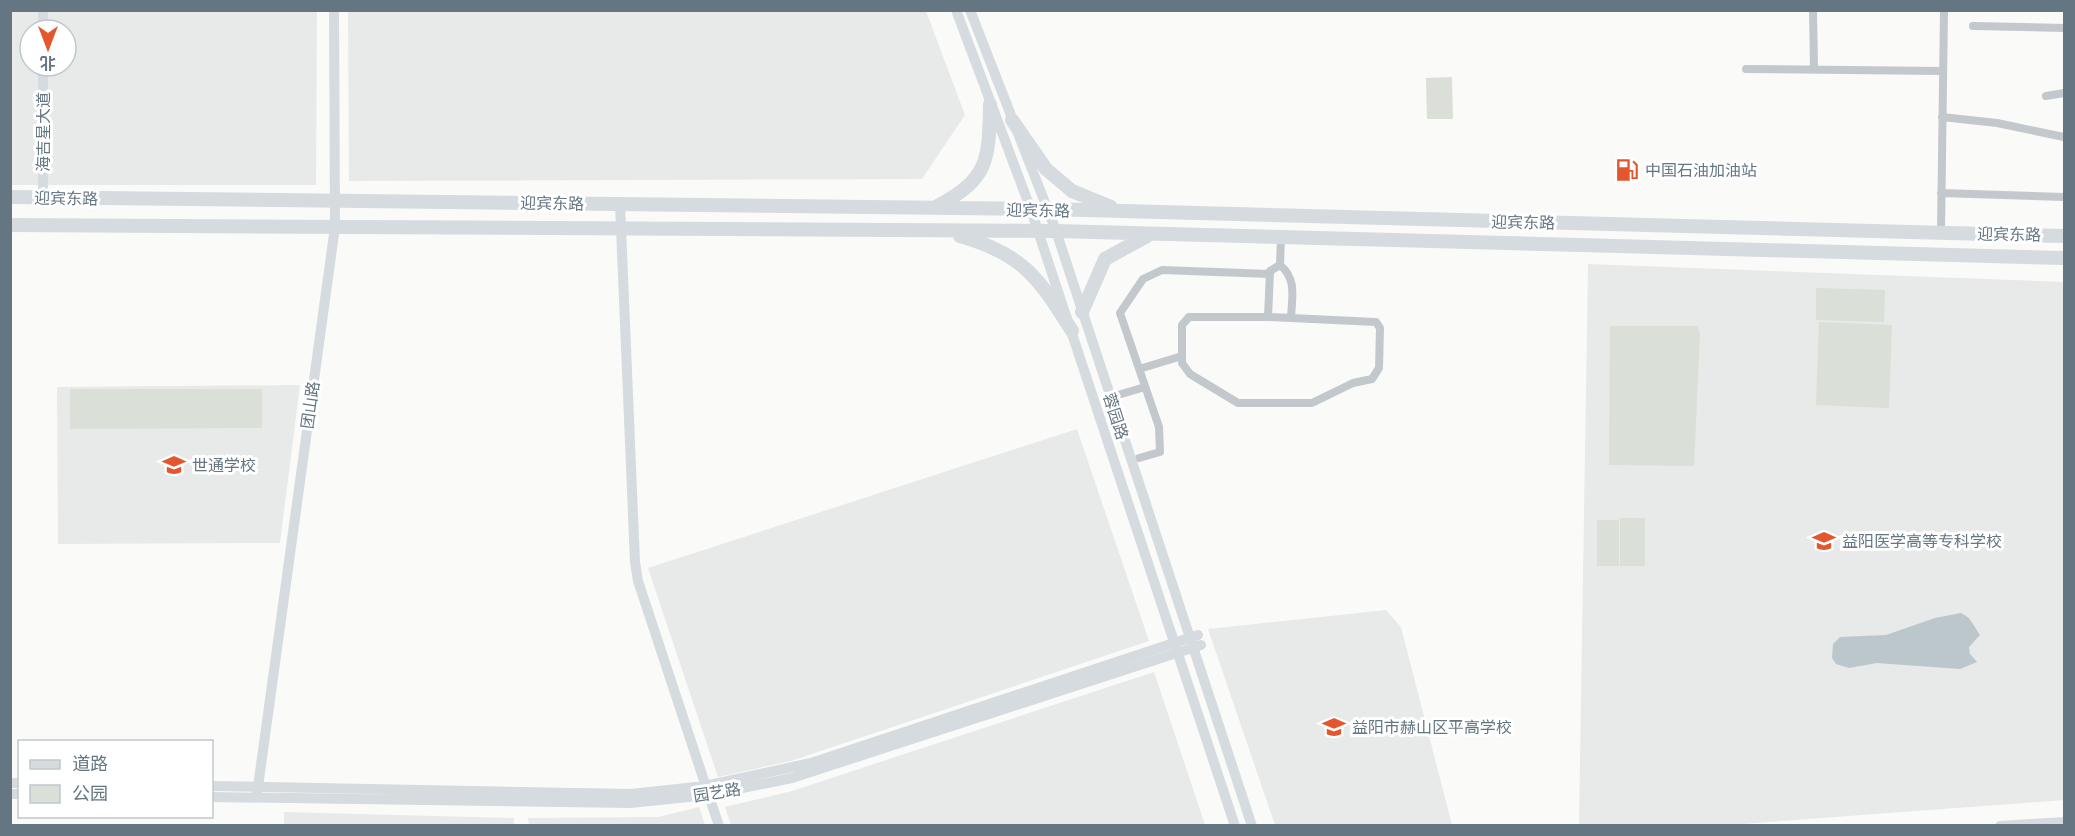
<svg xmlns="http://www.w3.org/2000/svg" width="2075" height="836" viewBox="0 0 2075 836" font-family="'Work Sans','Noto Sans SC',sans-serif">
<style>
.built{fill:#e8e9e9;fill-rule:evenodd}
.green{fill:#dadfd7}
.water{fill:#bbc7cb}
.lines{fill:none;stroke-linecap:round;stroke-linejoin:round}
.street{stroke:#c3c8cc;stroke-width:8}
.secondary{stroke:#d6dbdf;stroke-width:10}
.highway{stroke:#d6dbdf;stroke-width:14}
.labels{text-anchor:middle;stroke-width:6;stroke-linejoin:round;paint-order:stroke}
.street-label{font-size:16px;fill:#657683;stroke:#fff}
.poi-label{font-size:16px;fill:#657683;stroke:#fff;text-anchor:start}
</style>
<rect width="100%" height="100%" fill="#fafaf8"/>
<!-- built -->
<path class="built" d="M 10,11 L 317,11 L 316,185 L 11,185 ZM 30,30 L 66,30 L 66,66 L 30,66 Z
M 348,11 L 926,11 L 965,115 L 922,179 L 349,181 Z
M 1588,264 L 2064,282 L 2064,800 L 1728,825 L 1579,826 Z
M 300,385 L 280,543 L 58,544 L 57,387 Z
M 1077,429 L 1149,641 L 791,761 L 718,777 L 648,568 Z
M 1386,610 L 1401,627 L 1452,825 L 1275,825 L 1208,629 Z
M 1154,672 L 1205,825 L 731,825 L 725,807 L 792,791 Z
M 699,807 L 705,825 L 529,825 L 528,818 L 658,817 Z
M 284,812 L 514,818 L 514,825 L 284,825 Z"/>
<!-- green -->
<path class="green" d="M 1452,77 L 1453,119 L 1427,119 L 1426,78 Z
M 1816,288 L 1885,290 L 1884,322 L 1816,320 Z
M 1819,322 L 1892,325 L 1889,408 L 1816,405 Z
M 1610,326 L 1697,326 L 1700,334 L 1694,466 L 1609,465 Z
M 70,389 L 262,389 L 262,428 L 70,429 Z
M 1620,518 L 1645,518 L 1645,566 L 1620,566 Z
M 1597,520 L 1619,520 L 1619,566 L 1597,566 Z"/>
<!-- water -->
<path class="water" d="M 1961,613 L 1969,618 L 1980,635 L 1969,647 L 1970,654 L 1977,662 L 1960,669 L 1877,663 L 1849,668 L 1836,664 L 1832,658 L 1833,644 L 1840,637 L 1886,635 L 1935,618 Z"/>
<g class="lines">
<!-- street -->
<path class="street" d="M 1813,10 L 1814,69
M 1973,26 L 2064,28
M 1746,69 L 1943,71
M 2046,96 L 2064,93
M 1942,117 L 1997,123 L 2064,137
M 1941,193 L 2064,197
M 1941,232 L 1944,10
M 1280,265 L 1281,238
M 1189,317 L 1268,317 L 1376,322 L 1380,328 L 1379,368 L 1372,379 L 1353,383 L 1312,403 L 1238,403 L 1190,374 L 1182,363 L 1182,325 Z
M 1268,317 L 1270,271 L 1280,265 C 1297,279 1292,297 1291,318
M 1139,369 L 1182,356
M 1118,395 L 1145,387
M 1139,458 L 1160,452 L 1159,427 L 1120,313 L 1143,279 L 1162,270 L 1270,274"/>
<!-- secondary -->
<path class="secondary" d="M 956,10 L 1031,210 L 1235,826
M 970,10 L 1056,231 L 1252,826
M 43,30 L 43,10
M 43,197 L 43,66
M 620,204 L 635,562 L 638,581 L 719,826
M 10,783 L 20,783
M 212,786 L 631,794 L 705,786 L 811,763 L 1198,635
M 10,794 L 20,794
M 257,794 L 335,227 L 334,10
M 212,797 L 630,803 L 708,795 L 792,778 L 1201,645
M 2000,826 L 2064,822"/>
<!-- highway -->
<path class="highway" d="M 1012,120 L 1046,169 L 1072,191 L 1111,207
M 10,197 L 1048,209 L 2064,236
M 936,207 C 989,179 989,160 990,104
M 10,225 L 1056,231 L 2064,258
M 960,236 C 1023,254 1038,277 1072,331
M 1082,312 L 1105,259 L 1147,236"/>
</g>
<!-- icons -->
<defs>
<g id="fuel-bare" transform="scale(1.8)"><path d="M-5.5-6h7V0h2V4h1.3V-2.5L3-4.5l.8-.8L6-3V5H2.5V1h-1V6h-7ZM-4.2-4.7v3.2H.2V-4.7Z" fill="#e4572e" stroke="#fff" stroke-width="2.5" paint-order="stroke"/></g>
<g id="school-bare" transform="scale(1.8)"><path d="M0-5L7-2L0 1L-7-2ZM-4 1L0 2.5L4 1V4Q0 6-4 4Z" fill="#e4572e" stroke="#fff" stroke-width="2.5" paint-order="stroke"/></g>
<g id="university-bare" transform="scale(1.8)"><path d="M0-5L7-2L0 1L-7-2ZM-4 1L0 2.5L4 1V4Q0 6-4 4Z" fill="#e4572e" stroke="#fff" stroke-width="2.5" paint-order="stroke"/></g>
</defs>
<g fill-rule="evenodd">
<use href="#fuel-bare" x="1627" y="170"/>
<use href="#school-bare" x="174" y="465"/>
<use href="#university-bare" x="1824" y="541"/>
<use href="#school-bare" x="1334" y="727"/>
</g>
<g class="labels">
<!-- street labels -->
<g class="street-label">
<text transform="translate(43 132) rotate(-90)" y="6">海吉星大道</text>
<text transform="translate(66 198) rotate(1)" y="6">迎宾东路</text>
<text transform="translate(552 203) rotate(1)" y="6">迎宾东路</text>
<text transform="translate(1038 210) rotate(1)" y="6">迎宾东路</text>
<text transform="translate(1523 222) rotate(1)" y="6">迎宾东路</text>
<text transform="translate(2009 234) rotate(1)" y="6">迎宾东路</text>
<text transform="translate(310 405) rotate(-82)" y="6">团山路</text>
<text transform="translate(1116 416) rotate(72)" y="6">蓉园路</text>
<text transform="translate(717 792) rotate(-9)" y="6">园艺路</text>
</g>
<!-- poi labels -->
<g class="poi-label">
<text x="1645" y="176">中国石油加油站</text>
<text x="192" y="471">世通学校</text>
<text x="1842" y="547">益阳医学高等专科学校</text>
<text x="1352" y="733">益阳市赫山区平高学校</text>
</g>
</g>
<!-- border -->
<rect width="2075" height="836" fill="none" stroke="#657683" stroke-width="24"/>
<!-- legend -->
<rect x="18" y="740" width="195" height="78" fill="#ffffff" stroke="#c1c8cd" stroke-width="1.5"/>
<rect x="30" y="760" width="30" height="9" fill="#d6dbdf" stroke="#c1c8cd" stroke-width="1.5"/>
<text x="72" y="770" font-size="18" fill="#657683">道路</text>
<rect x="30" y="785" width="30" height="18" fill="#dadfd7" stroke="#c1c8cd" stroke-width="1.5"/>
<text x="72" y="800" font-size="18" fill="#657683">公园</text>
<!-- north arrow -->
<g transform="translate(48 48) rotate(180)"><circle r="28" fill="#ffffff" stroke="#c1c8cd" stroke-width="1.5"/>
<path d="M0-4.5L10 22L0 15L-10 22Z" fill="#e4572e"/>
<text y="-9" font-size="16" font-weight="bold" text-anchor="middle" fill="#657683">北</text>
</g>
</svg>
